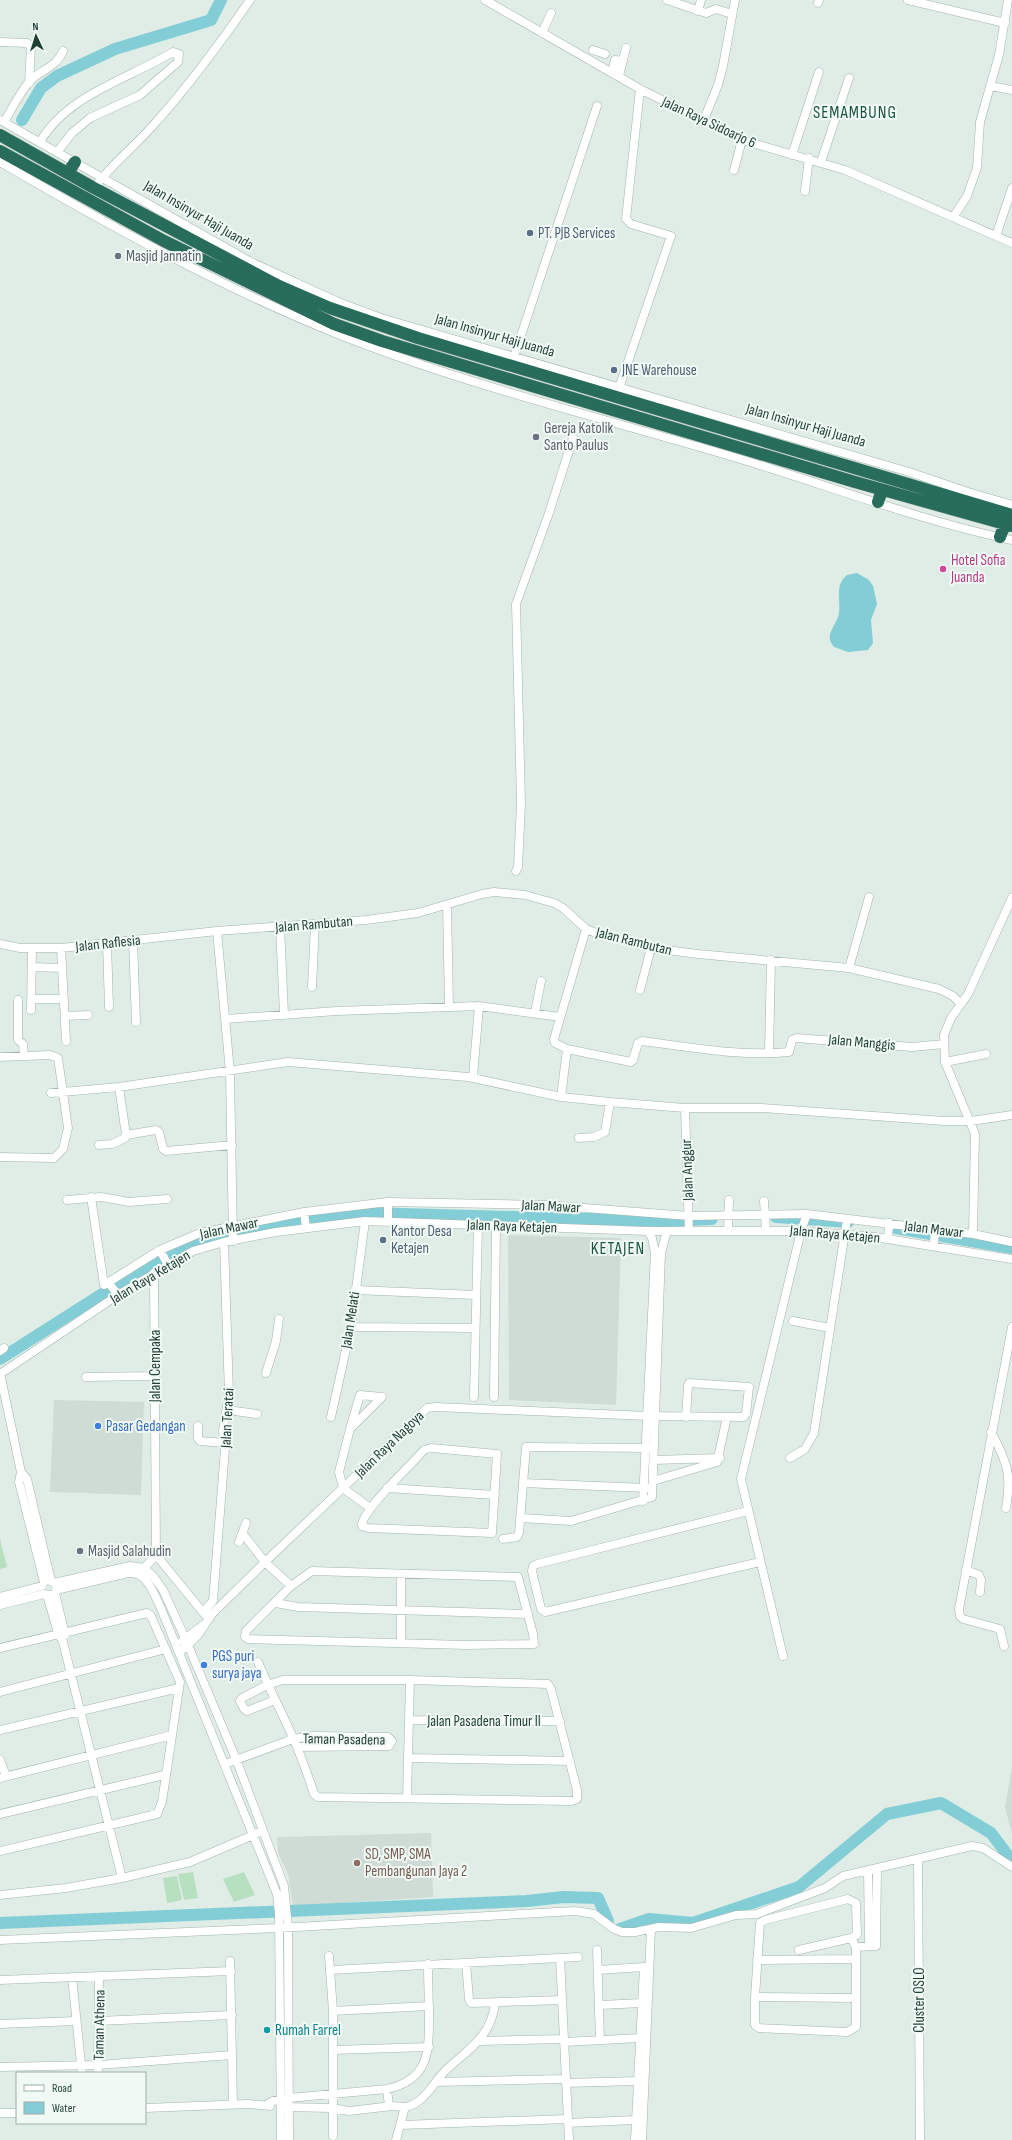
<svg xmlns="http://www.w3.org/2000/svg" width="1012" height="2140" viewBox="0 0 1012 2140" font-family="'Sofia Sans Condensed',sans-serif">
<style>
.built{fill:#cedcd5}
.green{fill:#b7e0c0}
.water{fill:#83ced6}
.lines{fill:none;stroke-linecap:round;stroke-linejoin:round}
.river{stroke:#83ced6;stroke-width:12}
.minor-casing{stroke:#a2b4ad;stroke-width:9}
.highway-casing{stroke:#c0c9c6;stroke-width:13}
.minor{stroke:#fff;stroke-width:8}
.highway{stroke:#286d5b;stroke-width:12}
.service-dot{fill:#5c6f8a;stroke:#f1f9f4;stroke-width:1.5}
.worship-dot{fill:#6b7280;stroke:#f1f9f4;stroke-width:1.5}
.hotel-dot{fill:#d1479c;stroke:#f1f9f4;stroke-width:1.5}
.shop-dot{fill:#3f7fe0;stroke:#f1f9f4;stroke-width:1.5}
.education-dot{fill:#8d6e63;stroke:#f1f9f4;stroke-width:1.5}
.culture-dot{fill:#0f9aa8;stroke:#f1f9f4;stroke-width:1.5}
.labels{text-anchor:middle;stroke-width:4;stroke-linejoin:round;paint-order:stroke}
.street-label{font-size:15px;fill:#1f3e34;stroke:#f1f9f4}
.service-label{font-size:15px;fill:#4e5e75;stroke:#f1f9f4;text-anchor:start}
.worship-label{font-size:15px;fill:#5b616d;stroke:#f1f9f4;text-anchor:start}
.hotel-label{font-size:15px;fill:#b23c85;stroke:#f1f9f4;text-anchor:start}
.shop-label{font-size:15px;fill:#366cbe;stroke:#f1f9f4;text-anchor:start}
.education-label{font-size:15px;fill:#785e54;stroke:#f1f9f4;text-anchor:start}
.culture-label{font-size:15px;fill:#0d838f;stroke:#f1f9f4;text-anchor:start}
.quarter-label{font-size:17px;letter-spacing:1px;fill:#195241;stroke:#f1f9f4}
</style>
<rect width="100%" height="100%" fill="#e0ece6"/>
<!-- built -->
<path class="built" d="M 508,1235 L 621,1238 L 616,1405 L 509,1400 Z
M 54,1400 L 144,1402 L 141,1495 L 50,1492 Z
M 1012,1768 L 1012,1834 L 1005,1807 Z
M 431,1833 L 433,1897 L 293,1906 L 288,1874 L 278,1853 L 277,1837 Z"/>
<!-- green -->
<path class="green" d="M 0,1539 L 7,1567 L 0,1569 Z
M 193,1872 L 198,1898 L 184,1900 L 178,1874 Z
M 244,1872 L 255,1895 L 234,1902 L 223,1879 Z
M 177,1876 L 182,1900 L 167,1903 L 163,1878 Z"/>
<!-- water -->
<path class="water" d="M 857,573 L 869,580 L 873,586 L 877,604 L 871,620 L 873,643 L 868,650 L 848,652 L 834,647 C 823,634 837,626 839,613 C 841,599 834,586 847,575 Z"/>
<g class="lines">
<!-- river -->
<path class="river" d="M 22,120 L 41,88 L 57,76 L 115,49 L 211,20 L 221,0
M 776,1217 L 848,1222
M 890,1227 L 1012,1248
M 0,1359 L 121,1282 L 197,1243 L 312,1220 L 366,1213 L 662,1221 L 712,1219
M 0,1923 L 527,1901 L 564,1897 L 598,1898 L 608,1921
M 620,1929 L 649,1919 L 693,1923 L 799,1887 L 887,1814 L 941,1803 L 991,1833 L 1012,1861"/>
<!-- minor casing -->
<g class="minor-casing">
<path id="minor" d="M 485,0 L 640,89 L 742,140 L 845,170 L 1012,243
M 667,0 L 706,13 L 716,9 L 732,14
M 908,0 L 1005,23
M 818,3 L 819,0
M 698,11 L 701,0
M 542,33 L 551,13
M 0,42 L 27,43 L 31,46 L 29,83
M 593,50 L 605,54
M 612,72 L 615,60 L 623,61
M 619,76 L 626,48
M 990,86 L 1012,90
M 0,120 L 249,261 L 338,302 L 381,318 L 909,472 L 968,492 L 1012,505
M 4,122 C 12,109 19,94 29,82 C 40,70 57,67 63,51
M 703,122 L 718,85 L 723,66 L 735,0
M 40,142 C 67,95 128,79 173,52 L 179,54 L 178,62 L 140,95 L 90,118 L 72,133 L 58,151
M 792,155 L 819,72
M 0,162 C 108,225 219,286 335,333 C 460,383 591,415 720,453 C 817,481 913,519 1012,540
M 821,162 L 849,78
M 734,170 L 742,140
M 94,188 C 112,163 137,145 157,121 C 191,83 221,42 250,0
M 805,191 L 809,158
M 954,216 L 967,196 L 977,168 L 980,122 L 999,55 L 1008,0
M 996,236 L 1012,188
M 514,357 L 597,106
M 619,388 L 671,236 L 631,224 L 626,219 L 640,89
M 516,871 L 518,867 L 521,803 L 516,604 L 549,513 L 573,438
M 447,905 L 449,1006
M 280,927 L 284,1014
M 586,929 L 554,1039 L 555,1043 L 567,1049 L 631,1062 L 633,1060 L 638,1043 L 642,1041 C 690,1047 741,1057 789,1052 L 792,1040 L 796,1038 L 912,1047 L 944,1044
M 217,931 L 230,1072 L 233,1241
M 133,940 L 136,1022
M 107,943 L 109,1007
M 0,944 L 20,948 L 61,948 L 217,931 L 366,920 L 418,913 L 482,894 L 494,892 L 525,895 L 554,903 L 563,908 L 586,929 L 596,933 L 651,948 L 698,954 L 849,968 L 939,989 L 953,996 L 961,1004
M 61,948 L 66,1041
M 32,967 L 62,968
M 849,968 L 869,897
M 312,987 L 315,924
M 640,990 L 651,948
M 31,999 L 63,999
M 18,1000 L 18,1040 L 23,1044 L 24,1056
M 31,1010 L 32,948
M 535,1013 L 541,981
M 65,1016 L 88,1015
M 226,1019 L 337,1011 L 479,1006 L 560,1017
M 769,1053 L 771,960
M 0,1057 L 50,1055 L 58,1058 L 68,1128 L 63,1149 L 54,1158 L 0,1157
M 945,1062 L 986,1054
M 473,1077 L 479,1006
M 119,1087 L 126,1135
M 51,1093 L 119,1087 L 288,1062 L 468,1077 L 561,1097 L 610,1102 L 685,1108 L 761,1108 L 944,1121 L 971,1121 L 1012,1115
M 561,1097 L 567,1049
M 685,1108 L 689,1231
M 579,1138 L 594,1137 L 605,1132 L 610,1102
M 99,1145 L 112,1144 L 125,1138 L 126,1135 L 156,1130 L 159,1132 L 163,1149 L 166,1151 L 232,1145
M 91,1197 L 104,1285 L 160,1250 L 200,1233 L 304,1212 L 388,1202 L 546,1205 L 689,1216 L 807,1214 L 973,1234 L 1012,1242
M 67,1200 L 101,1197 L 129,1202 L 167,1199
M 764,1201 L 766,1230
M 304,1212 L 306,1228
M 388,1222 L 388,1202
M 728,1230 L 729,1200
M 973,1234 L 975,1134 L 945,1062 L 944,1035 L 951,1018 L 968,994 L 1012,898
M 888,1239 L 889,1223
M 934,1245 L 935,1229
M 160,1250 L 168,1265
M 154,1273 L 156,1555
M 108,1282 L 118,1295
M 355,1290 L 476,1295
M 793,1321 L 830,1328
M 351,1327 L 475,1328
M 0,1351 L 4,1348
M 0,1373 L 21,1472 L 19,1482 L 44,1582
M 266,1373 L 276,1341 L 279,1319
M 0,1374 L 118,1295 L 193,1251 L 224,1242 L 276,1232 L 365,1221 L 648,1231 L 801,1231 L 875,1237 L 1012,1259
M 86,1377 L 155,1376
M 474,1397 L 478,1225
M 494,1397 L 496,1225
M 227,1410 L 257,1414
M 331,1417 L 351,1327 L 365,1221
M 198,1426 L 198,1438 L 200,1441 L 225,1443
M 350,1429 L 360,1395 L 382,1397 L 350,1429 L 339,1472 L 343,1488 L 370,1508
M 991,1432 C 1007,1461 1012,1475 1006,1508
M 431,1448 L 497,1454 L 492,1533 L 368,1528 L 362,1526 C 360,1512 413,1463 424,1450 Z
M 790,1458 L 805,1449 L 814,1433 L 847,1219
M 654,1460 L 720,1458
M 21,1472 L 27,1479 L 51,1581
M 653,1481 L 717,1462 L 727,1417
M 523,1483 L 648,1488
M 387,1488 L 495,1495
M 643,1501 L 655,1253 L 652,1238 L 648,1231
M 748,1511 L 537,1564 L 533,1566 L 532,1571 L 541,1609 L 545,1612 L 760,1562
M 521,1518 L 571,1521 L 652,1497 L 661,1253 L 667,1231
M 243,1534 L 265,1562 L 291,1586
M 503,1539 L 517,1537 L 519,1533 L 526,1447 L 651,1448
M 239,1542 L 246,1523
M 156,1555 L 206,1616
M 144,1568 L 156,1555
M 966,1570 L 979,1575 L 981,1580 L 980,1592
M 312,1571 L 518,1577 L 533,1634 L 534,1644 L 466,1645 L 248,1639 L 245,1637 L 246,1631 L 291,1586 Z
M 401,1574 L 401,1642
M 54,1583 L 130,1566 L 144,1568 L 153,1576 L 163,1590 L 185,1638 L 236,1759 L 284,1886 L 288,1927 L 289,2140
M 56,1590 L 128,1573 C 147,1571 153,1592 160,1606 L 277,1894 L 279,1914 L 281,2140
M 55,1593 L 65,1635
M 47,1595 L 58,1633 L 63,1642 L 122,1878
M 0,1597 L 42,1586
M 276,1603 L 298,1607 L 528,1614
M 0,1605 L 44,1594 L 50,1595
M 203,1612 L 213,1601 L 225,1449 L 223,1431 L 229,1394 L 224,1242
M 182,1641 L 203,1625
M 1004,1646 L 1000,1629 L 963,1619 L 960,1616 L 959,1609 L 1012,1327
M 0,1648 L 147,1613 L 151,1616 L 180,1682 L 162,1802 L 157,1814 L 0,1851
M 180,1652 L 198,1635 L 212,1614 L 265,1562 L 427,1408 L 436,1407 L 648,1416 L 744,1417 L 746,1414 L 749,1387 L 689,1383 L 688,1386 L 686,1417
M 783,1656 L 741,1479 L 801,1231 L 807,1214
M 258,1662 C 270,1691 285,1718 297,1747 C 303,1762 309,1778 314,1794 L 318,1797 L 571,1801 L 577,1799 L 577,1790 L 551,1689 L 548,1684 L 410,1680 L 283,1680 L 267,1685 L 242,1698 L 240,1701 L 244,1709 L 247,1711 L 275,1700
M 0,1692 L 166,1649
M 409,1720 L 560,1721
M 0,1730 L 179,1688
M 408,1758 L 570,1761
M 0,1760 L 6,1776
M 225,1764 L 293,1739 L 313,1736 L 388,1737 L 392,1741 L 389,1746 L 297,1747
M 0,1778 L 172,1735
M 407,1798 L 410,1680
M 0,1814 L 164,1775
M 918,1860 L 920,2140
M 868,1870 L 869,1946
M 0,1895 L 66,1888 L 122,1878 L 190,1862 L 258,1833
M 851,1938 L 857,1935 L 856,1903 L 848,1899 L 765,1920 L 760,1923 L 755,1997 L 856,1998 L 856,1947
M 0,1940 L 279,1928 L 575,1911 L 594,1914 L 614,1929 L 622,1932 L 635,1932 L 659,1927 L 691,1928 L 736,1915 L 757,1914 L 825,1888 L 843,1876 L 972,1846 L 983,1848 L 1012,1867
M 597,1950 L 600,2040
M 799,1950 L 851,1938 L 856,1947 L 876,1946 L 877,1868
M 329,1956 L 333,2011 L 333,2136
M 560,1958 L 569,2140
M 757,1960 L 855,1959
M 230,1961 L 233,2104
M 466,1963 L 469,1999 L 471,2003 L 562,2000
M 331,1970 L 578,1957
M 598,1970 L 644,1967
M 72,1977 L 82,2073
M 0,1980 L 231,1971
M 755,1997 L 755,2025 L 759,2028 L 847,2032 L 856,2027 L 856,1998
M 600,2005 L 642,2003
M 333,2011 L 429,2006
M 99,2021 L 232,2015
M 0,2024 L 76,2021
M 479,2041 L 564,2039
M 564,2042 L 640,2038
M 333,2050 L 429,2047
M 0,2067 L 98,2065 L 232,2055
M 98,2073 L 99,1976
M 436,2082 L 565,2079
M 566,2083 L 637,2081
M 387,2089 L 389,2106
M 266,2105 L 273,2101 L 289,2098 L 387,2089 C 428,2080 429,2054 429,2018 C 429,2000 428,1982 428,1964
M 283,2107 L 332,2108 L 349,2111 L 392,2106 L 405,2107
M 145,2108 L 248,2104 L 270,2106
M 0,2113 L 17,2113
M 568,2123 L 635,2120
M 401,2125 L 567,2119
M 396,2140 L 405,2107 C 425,2103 432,2084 445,2071 C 468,2049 491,2038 495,2003
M 635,2140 L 644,1967
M 642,2140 L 651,1929"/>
</g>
<!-- highway casing -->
<g class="highway-casing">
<path id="highway" d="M 0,135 L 94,188 L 279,286 L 330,308 L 418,338 L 1012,515
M 0,151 L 164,241 L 334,324 L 382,341 L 522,383 L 855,482 L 1012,526
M 68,173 L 75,162
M 878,502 L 882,490
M 1000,537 L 1005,524"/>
</g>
<!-- minor -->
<use href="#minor" class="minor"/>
<!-- highway -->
<use href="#highway" class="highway"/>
</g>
<!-- markers -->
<g class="service-dot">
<circle cx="530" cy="233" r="4"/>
<circle cx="614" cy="370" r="4"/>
<circle cx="383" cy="1240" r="4"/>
</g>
<g class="worship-dot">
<circle cx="118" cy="256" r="4"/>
<circle cx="536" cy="437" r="4"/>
<circle cx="80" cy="1551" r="4"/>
</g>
<circle class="hotel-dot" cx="943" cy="569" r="4"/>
<g class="shop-dot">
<circle cx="98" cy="1426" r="4"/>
<circle cx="204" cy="1665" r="4"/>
</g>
<circle class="education-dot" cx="357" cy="1863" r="4"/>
<circle class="culture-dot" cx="267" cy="2030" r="4"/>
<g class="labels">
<!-- street labels -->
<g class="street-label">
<text transform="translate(709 122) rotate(25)" y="5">Jalan Raya Sidoarjo 6</text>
<text transform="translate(199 215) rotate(30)" y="5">Jalan Insinyur Haji Juanda</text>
<text transform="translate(495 335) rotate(16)" y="5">Jalan Insinyur Haji Juanda</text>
<text transform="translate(806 425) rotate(16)" y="5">Jalan Insinyur Haji Juanda</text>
<text transform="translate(314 924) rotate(-5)" y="5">Jalan Rambutan</text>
<text transform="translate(634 941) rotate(14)" y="5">Jalan Rambutan</text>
<text transform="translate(108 943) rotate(-6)" y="5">Jalan Raflesia</text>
<text transform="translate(862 1042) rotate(5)" y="5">Jalan Manggis</text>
<text transform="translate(687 1170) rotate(-92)" y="5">Jalan Anggur</text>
<text transform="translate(551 1206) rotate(3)" y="5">Jalan Mawar</text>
<text transform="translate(512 1226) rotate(2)" y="5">Jalan Raya Ketajen</text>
<text transform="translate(229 1228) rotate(-12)" y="5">Jalan Mawar</text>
<text transform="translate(934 1229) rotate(7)" y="5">Jalan Mawar</text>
<text transform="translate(835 1234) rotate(5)" y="5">Jalan Raya Ketajen</text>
<text transform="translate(150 1277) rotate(-31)" y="5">Jalan Raya Ketajen</text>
<text transform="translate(350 1320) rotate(-81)" y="5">Jalan Melati</text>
<text transform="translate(155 1366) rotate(-90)" y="5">Jalan Cempaka</text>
<text transform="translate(227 1418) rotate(-87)" y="5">Jalan Teratai</text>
<text transform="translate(389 1444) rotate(-44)" y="5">Jalan Raya Nagoya</text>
<text x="484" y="1726">Jalan Pasadena Timur II</text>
<text transform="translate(344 1739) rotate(1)" y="5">Taman Pasadena</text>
<text transform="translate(919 2000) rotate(-90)" y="5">Cluster OSLO</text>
<text transform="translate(99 2025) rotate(-89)" y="5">Taman Athena</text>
</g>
<!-- service labels -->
<g class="service-label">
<text x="538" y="238">PT. PJB Services</text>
<text x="622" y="375">JNE Warehouse</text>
<text x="391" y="1236">Kantor Desa<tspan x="391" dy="17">Ketajen</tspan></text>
</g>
<!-- worship labels -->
<g class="worship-label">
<text x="126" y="261">Masjid Jannatin</text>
<text x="544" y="433">Gereja Katolik<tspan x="544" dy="17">Santo Paulus</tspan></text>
<text x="88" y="1556">Masjid Salahudin</text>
</g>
<!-- hotel labels -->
<g class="hotel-label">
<text x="951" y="565">Hotel Sofia<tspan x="951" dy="17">Juanda</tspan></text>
</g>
<!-- shop labels -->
<g class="shop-label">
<text x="106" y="1431">Pasar Gedangan</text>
<text x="212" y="1661">PGS puri<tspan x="212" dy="17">surya jaya</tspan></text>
</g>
<!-- education labels -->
<g class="education-label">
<text x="365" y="1859">SD, SMP, SMA<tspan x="365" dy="17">Pembangunan Jaya 2</tspan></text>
</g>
<!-- culture labels -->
<g class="culture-label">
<text x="275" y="2035">Rumah Farrel</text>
</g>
<!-- quarter labels -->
<g class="quarter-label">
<text x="855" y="118">SEMAMBUNG</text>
<text x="618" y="1254">KETAJEN</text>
</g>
</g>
<!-- legend -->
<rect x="16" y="2072" width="130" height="52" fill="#f1f9f4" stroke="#9daea7"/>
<rect x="24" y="2085" width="20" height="6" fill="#ffffff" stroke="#9daea7"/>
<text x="52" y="2092" font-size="12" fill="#1f3e34">Road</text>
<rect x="24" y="2102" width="20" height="12" fill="#83ced6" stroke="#9daea7"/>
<text x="52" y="2112" font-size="12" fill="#1f3e34">Water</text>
<!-- north arrow -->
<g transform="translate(36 36) rotate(356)" stroke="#f1f9f4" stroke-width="3" paint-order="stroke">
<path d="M0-3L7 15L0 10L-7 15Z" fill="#1f3e34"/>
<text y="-6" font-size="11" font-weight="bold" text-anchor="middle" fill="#1f3e34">N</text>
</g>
</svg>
